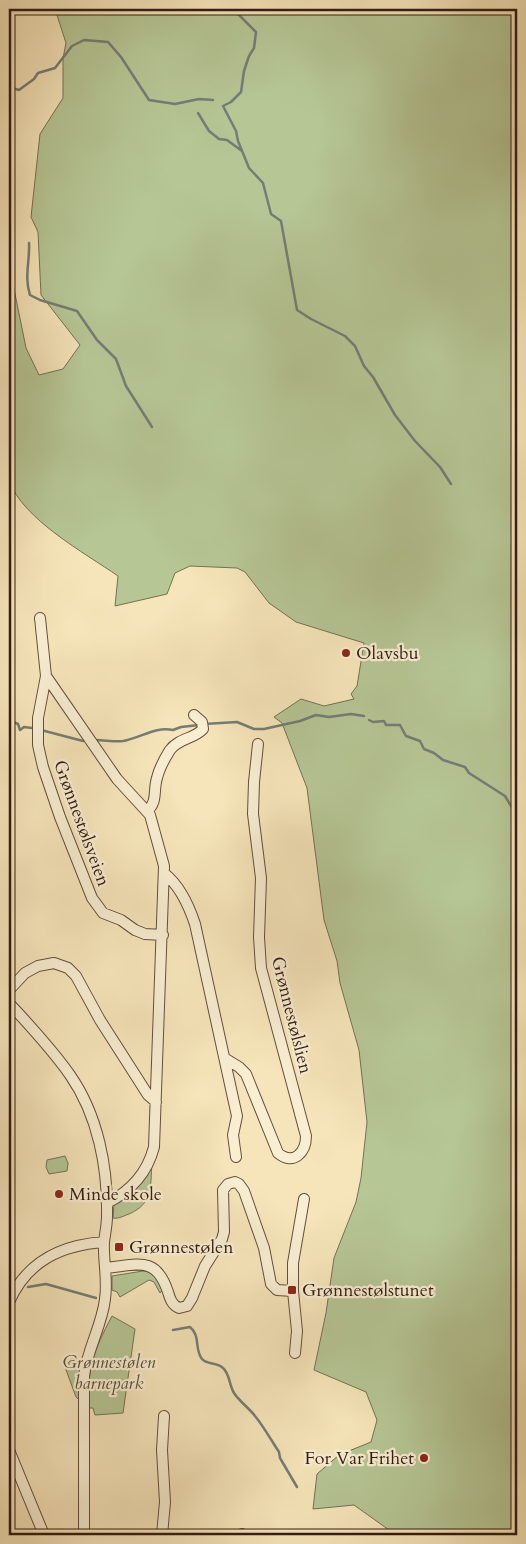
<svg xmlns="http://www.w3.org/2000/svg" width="526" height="1544" viewBox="0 0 526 1544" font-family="Cardo,serif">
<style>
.green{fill:#b6c695;stroke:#747154}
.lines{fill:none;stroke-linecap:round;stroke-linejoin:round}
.stream{stroke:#747d77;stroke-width:2.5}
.minor-casing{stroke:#634e3d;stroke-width:12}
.minor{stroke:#f9eed2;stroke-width:10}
.poi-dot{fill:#8f2418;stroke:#f9eed2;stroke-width:2}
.labels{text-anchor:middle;stroke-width:4.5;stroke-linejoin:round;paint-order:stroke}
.poi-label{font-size:18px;fill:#321c13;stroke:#f9eed2;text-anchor:start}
.street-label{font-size:18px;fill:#321c13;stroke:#f9eed2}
.park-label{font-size:18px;font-style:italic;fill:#5a4f3a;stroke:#f9eed2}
</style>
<rect width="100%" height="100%" fill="#f6e5ba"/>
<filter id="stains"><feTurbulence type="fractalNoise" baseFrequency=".004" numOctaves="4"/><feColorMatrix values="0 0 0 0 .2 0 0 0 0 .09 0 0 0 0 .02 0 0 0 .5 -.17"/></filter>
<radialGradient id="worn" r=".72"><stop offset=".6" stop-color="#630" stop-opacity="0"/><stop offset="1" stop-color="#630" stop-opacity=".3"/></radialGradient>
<!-- green -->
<path class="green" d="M 55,9 L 517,9 L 517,1535 L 392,1535 L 389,1530 L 354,1505 L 313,1509 L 317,1474 L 339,1455 L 371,1442 L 377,1420 L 366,1392 L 314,1370 L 326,1313 L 334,1258 L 356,1202 L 361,1178 L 367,1122 L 359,1050 L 340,983 L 337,961 L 324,920 L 307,788 L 282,723 L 274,717 L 301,699 L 324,706 L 354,699 L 351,694 L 357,686 L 364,643 L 296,622 L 269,603 L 245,572 L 237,568 L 190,566 L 175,573 L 167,594 L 115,606 L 118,576 C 85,553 22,519 9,480 L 9,277 L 12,279 L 26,348 L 39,375 L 63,369 L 80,345 L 41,295 L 38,232 L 31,217 L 40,134 L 63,98 L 63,58 L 66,43 Z
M 65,1156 L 68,1163 L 67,1171 L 49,1174 L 46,1167 L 47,1160 Z
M 152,1163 C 150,1186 154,1203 129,1214 C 123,1216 119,1219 113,1218 L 114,1204 Z
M 143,1271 C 154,1272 159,1281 162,1291 L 160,1293 L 154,1282 L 149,1280 L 120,1297 L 117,1292 L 112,1290 L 112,1276 Z
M 112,1316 L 135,1329 L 123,1413 L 95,1415 L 93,1408 L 88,1408 C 88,1367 93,1352 112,1316 Z
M 78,1360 L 81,1361 L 81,1398 L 78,1399 L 76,1397 L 65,1367 L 70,1361 Z"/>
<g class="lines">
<!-- stream -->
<path class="stream" d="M 237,9 L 238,14 L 256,32 L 254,48 L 249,56 L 244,71 L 241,92 L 231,102 L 223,106 L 236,131 L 238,141 L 249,168 L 263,183 L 271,214 L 281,221 L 297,310 L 311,319 L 345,336 L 355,346 L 364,366 L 373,377 L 395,415 L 415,441 L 440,467 L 451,484
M 9,87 L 19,90 L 34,79 L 38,73 L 55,68 L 72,46 L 84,40 L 108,42 L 121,57 L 149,100 L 175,104 L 199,99 L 213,100
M 198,113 L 209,131 L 219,139 L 227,140 L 242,151
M 29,243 C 30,261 24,277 30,295 L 40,300 L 77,311 L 97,340 L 116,359 L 126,386 L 152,427
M 9,720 L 18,724 L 20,730 L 24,727 L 32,728
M 369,720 L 373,722 L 384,721 L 386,725 L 400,725 L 406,736 L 420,741 L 424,749 L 434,753 L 443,760 L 465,767 L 469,773 L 505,796 L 517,816
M 204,724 L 237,722 L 254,729 L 264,729 L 300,721 L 316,715 L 329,717 L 351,714 L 364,716
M 41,730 L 83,741
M 95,740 C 105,740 114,742 123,741 C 141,738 155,726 173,730 L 181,727 L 199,725
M 28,1287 L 46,1284 L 96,1298
M 173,1330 L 190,1327 C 201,1336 194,1349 202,1359 C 207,1365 217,1362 223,1368 C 230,1374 229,1385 234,1393 C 239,1401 249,1408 255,1416 C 264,1427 271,1440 279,1452 L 280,1458 L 297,1487"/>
<!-- minor casing -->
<g class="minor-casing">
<path id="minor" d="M 40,618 L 46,676 L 38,718 L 38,745 L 43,767 L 60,817 L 92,898 L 103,913 L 121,920 L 135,930 L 145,934 L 163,935
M 46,676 L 117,779 L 150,815 L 164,866 L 154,1147 C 147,1174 131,1191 107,1203
M 147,811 C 158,802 153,790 157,778 C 159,769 165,758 170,750 C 179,738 194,739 203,729 L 202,722 L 194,715
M 165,874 C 180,886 189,906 195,924 L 233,1098 L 237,1116 L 233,1135 L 236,1157
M 9,990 L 25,973 L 38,966 L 54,963 L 68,968 L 76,976 L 100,1020 L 148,1095 L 156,1102
M 9,1003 C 30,1026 52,1049 70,1075 C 98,1115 108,1168 107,1216 C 107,1225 105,1234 104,1242 C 103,1261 108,1280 105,1299 C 102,1326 87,1349 84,1376 L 84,1535
M 226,1059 L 239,1067 L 246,1074 L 278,1153 C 293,1166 306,1153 306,1136 L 261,968 L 259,937 L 261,878 L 253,814 L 254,782 L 258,744
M 106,1268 C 137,1265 156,1255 168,1292 C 170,1299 172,1305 179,1308 L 187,1306 L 192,1298 L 205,1266 L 222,1239 L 224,1232 L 223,1190 L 228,1184 L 235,1182 L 239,1184 L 244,1191 L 264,1248 L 271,1284 L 277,1290 L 293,1291
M 9,1302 C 27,1261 61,1245 104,1242
M 295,1353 L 297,1331 L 293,1291 L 293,1263 L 304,1199
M 9,1450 L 44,1535
M 162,1535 L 165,1502 L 162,1450 L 164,1416
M 241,1535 L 242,1534"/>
</g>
<!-- minor -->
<use href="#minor" class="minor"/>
</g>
<!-- markers -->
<g class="poi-dot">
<circle cx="346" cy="653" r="5"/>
<circle cx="59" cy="1194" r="5"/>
<rect x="114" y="1242" width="10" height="10" rx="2.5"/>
<rect x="287" y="1285" width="10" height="10" rx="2.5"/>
<circle cx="424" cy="1458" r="5"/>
</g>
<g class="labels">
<!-- poi labels -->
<g class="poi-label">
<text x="356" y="659">Olavsbu</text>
<text x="69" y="1200">Minde skole</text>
<text x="129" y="1253">Grønnestølen</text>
<text x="302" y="1296">Grønnestølstunet</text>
<text x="414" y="1464" text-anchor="end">For Var Frihet</text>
</g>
<!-- street labels -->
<g class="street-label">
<text transform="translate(82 823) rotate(70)" y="6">Grønnestølsveien</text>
<text transform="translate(292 1015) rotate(76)" y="6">Grønnestølslien</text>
</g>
<!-- park labels -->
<g class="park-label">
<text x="109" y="1368">Grønnestølen<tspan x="109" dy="21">barnepark</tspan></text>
</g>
</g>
<!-- margin -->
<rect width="526" height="1544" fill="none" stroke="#f6e5ba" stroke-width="30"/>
<rect x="10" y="10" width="506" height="1524" fill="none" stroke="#321c13" stroke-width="2.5"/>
<rect x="15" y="15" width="496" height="1514" fill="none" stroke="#321c13"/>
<rect width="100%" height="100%" filter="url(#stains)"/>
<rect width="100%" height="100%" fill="url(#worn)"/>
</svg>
